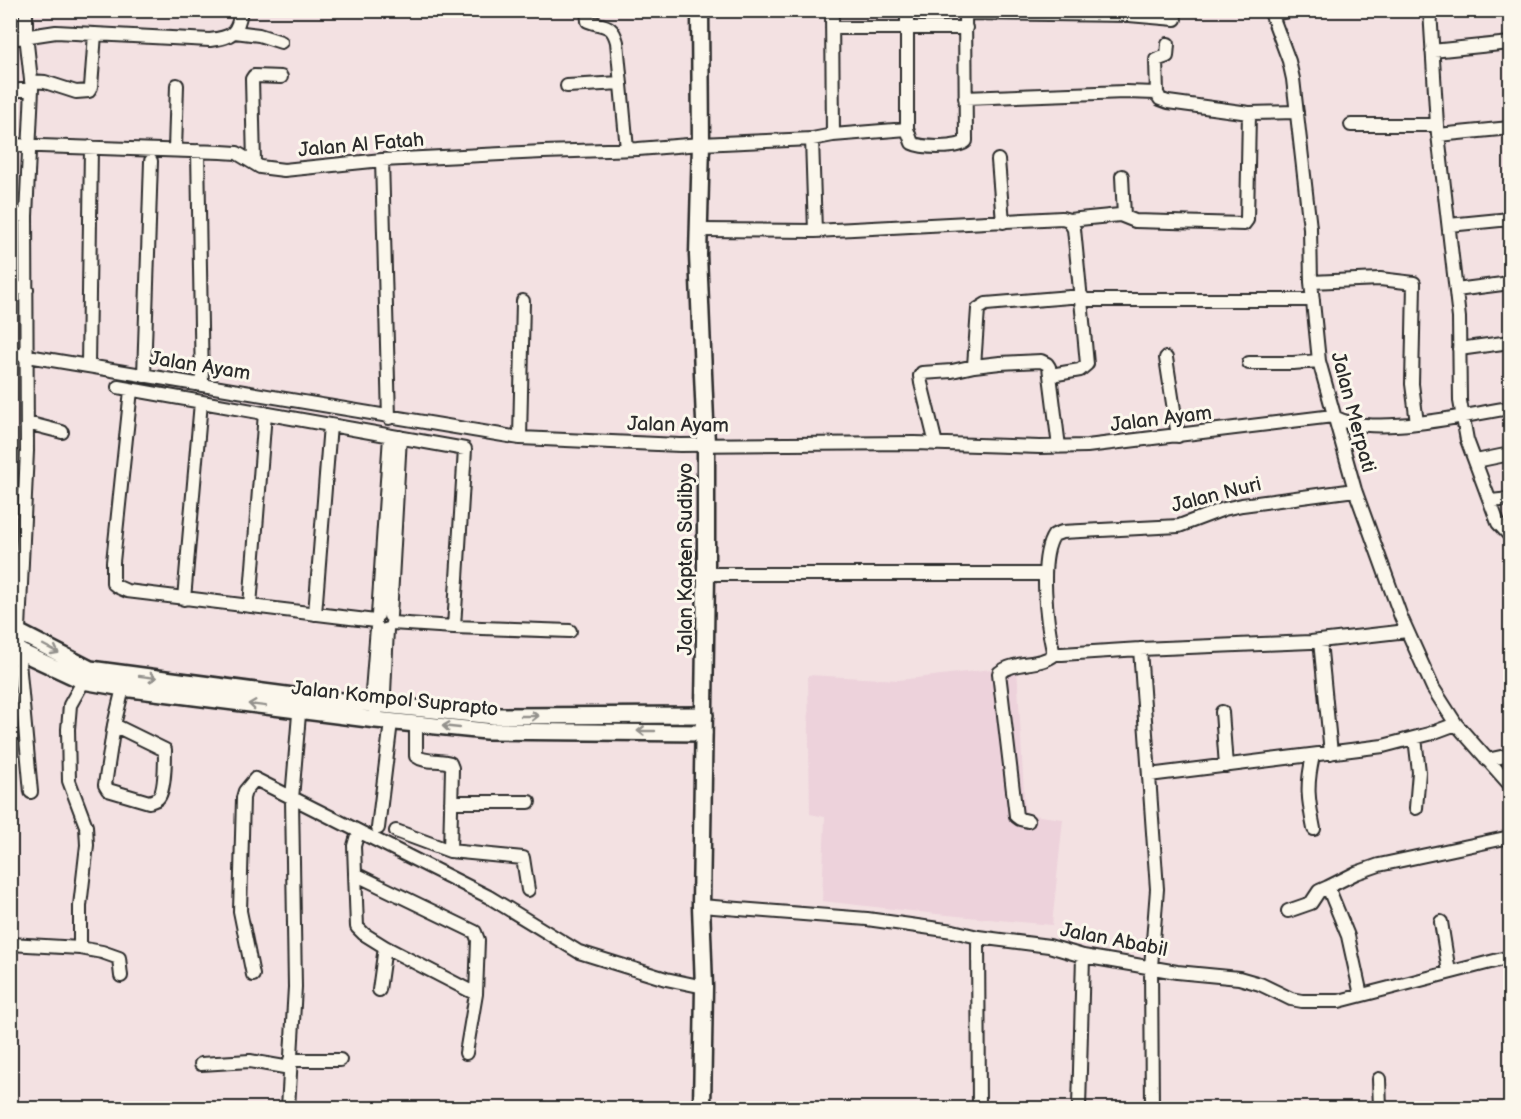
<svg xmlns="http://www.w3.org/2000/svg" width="1521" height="1119" viewBox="0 0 1521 1119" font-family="'Balsamiq Sans',sans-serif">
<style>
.built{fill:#edd2db}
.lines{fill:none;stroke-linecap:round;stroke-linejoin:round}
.minor-casing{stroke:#2b2b2b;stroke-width:16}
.tertiary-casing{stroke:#2b2b2b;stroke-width:20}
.secondary-casing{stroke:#2b2b2b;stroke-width:21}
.minor{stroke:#fbf7ec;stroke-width:12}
.tertiary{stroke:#fbf7ec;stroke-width:15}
.secondary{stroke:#fbf7ec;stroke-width:16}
.oneway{stroke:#93918c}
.labels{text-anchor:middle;stroke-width:6;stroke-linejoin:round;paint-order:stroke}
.street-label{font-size:20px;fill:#2b2b2b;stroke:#fbf7ec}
</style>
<rect width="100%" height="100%" fill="#f3e1e2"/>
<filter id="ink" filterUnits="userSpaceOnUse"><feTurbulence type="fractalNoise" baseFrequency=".0167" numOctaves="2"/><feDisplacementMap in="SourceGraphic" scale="12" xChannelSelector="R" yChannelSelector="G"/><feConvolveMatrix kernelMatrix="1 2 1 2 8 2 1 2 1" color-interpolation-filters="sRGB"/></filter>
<g filter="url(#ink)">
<!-- built -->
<path class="built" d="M 1017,666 L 1025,814 L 1063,819 L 1052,925 L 937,914 L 822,901 L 825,817 L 810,814 L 808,675 L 899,680 Z"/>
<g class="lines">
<!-- minor casing -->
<g class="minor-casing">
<path id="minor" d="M 26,10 L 26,35 L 32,89 L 26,216 L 27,451 L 18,651 L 31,792
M 587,10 L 588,21 C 604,27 612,23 617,42 L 627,149
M 832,10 L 833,135 L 907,129 L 912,143 C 922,148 959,149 966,141 L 965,10
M 907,10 L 907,129
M 1270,10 L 1289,61 L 1293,79 L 1310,228 L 1311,282 L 1319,361 L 1355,490 L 1401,617 L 1433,688 L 1456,724 L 1510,785
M 1430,10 L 1437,125 L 1459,318 L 1460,401 L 1467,440 L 1498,523 L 1510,536
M 965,13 L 1129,15 L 1175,19
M 1271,14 L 1295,10
M 832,28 L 966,28
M 235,32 L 259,35 L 281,42
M 10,39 L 56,32 L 210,40 C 232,37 238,34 241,10
M 1432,51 L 1510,43
M 31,81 L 45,82 L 76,92 L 89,91 L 91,87 L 95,34
M 567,86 L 621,83
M 10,91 L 32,89
M 1157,93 L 1156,60 L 1167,56 L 1168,44
M 965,98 L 1125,92 L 1157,93 L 1160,99 L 1168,102 L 1249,113 L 1297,112
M 1351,125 L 1437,125
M 1438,135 L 1510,128
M 812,139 L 815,231
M 10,145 L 221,152 L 237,153 L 260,167 L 284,170 L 382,160 L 543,152 L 638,149 L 701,144 L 812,139 L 833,135
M 175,150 L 177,85
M 198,151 L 202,385
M 382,160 L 389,418
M 998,160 L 1003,222
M 254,163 L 252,79 L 254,76 L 281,77
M 1122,176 L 1124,216
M 10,214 L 26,216
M 1069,220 L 1120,215 L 1135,221 L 1244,224 L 1247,220 L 1249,113
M 1449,225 L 1510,219
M 698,230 L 815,231 L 1062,218 L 1069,220 L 1074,229 L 1081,300 L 1313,300
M 1311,282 L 1380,279 L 1414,283 L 1412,384 L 1417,423
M 10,286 L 27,290
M 1456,290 L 1510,283
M 1459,349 L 1510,342
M 10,353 L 520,438 L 680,445 L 915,443 L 1040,447 L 1087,446 L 1333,416 C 1369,439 1468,414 1510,408
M 1166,358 L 1178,436
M 1249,363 L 1293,363 L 1319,361
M 88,366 L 91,147
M 974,366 L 978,309 L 986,304 L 1082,296
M 1051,375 L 1080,370 L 1087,364 L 1081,300
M 144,376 L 151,161
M 118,387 L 465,449 L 454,627
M 131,390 L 113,562 L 113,583 L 118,587 L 127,591 L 375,621
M 27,423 L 62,432
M 520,438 L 523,301
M 936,444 L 921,383 L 920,376 L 922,373 L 952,371 L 974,366 L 1000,363 L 1041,361 L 1047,364 L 1049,367 L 1059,447
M 1476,461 L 1510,454
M 1355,490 L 1242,505 L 1224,509 L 1179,526 L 1062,532 L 1054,535 C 1038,558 1047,624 1053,651 L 1055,654 L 1062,654 L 1140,649 L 1311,642 L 1407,631
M 1491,501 L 1510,499
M 706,574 L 1045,574
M 184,599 L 201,402
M 250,606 L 265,413
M 315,614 L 330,425
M 378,615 L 390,436
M 390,616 L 400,437
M 392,623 L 454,627 L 570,631
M 1320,641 L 1331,753
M 1140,649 L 1157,889 L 1151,967 L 1152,1108
M 378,697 L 384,693 L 387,629
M 1222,712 L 1226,766
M 376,713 L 378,697 L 372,692 L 377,627
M 416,723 L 416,756 C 425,763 439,759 450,763 L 452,768 L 450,851 L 523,858 L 528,890
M 114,725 L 165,750 C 165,760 165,792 158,798 C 156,800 152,801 149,802 L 108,790 L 105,785 L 114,725 L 123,688
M 1415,738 L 1419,772 L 1416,808
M 1313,756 C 1306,786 1308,799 1314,829
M 1487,760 L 1510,755
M 1149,775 L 1383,746 L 1429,734 L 1456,724
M 451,802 L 529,802
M 1028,821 L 1020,819 L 1016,816 L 999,673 C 1015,660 1040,667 1055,654
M 378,828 L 391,722
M 396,831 L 450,851
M 358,832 L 354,846 L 357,927 L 364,934 L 385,947 L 476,994 L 466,1053
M 355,874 L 475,932 L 478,940 L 476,994
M 701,906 L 867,919 L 953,931 L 978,937 L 1049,946 L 1083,956 L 1177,972 L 1239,978 L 1260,984 L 1291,999 L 1302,1001 L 1339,1001 L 1510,957
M 1288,911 L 1311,903 L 1319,891 L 1328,887
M 1441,922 L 1449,972
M 978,937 L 979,1108
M 10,944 L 80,948 L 80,906 L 87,845 L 86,826 L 69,781 L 68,729 L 70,705 L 88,673
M 80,948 L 102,952 L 119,958 L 121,976
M 253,975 L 240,911 L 243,798 L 245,791 L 255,779 L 489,897 L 579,952 L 666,979 L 704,987
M 379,990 L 385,947
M 1361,995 L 1348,936 L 1328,887 L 1356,873 L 1379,865 L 1510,837
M 290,1060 L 340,1060
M 201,1064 L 250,1061 L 290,1068
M 1379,1079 L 1380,1108
M 288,1108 L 295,987 L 292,799 L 300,702
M 1079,1108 L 1083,956"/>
</g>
<!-- tertiary casing -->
<g class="tertiary-casing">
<path id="tertiary" d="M 10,628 L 90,669 L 301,697 L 494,716 L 705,715
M 10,647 L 83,681 L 123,688 L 376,720 L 486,731 L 704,733"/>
</g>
<!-- secondary casing -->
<g class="secondary-casing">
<path id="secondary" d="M 700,10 L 701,144 L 698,255 L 706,444 L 706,574 L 701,906 L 704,987 L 702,1108"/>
</g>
<!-- minor -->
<use href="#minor" class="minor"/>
<!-- tertiary -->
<use href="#tertiary" class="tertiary"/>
<!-- secondary -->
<use href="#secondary" class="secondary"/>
</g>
<!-- one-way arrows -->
<defs><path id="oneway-shaft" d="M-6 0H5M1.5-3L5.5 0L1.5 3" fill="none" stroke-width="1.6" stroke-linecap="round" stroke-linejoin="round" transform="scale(1.5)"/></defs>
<g class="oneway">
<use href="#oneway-shaft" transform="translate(51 649) rotate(28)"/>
<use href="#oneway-shaft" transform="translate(148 677) rotate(7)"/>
<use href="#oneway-shaft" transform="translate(257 705) rotate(-173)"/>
<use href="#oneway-shaft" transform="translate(530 716)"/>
<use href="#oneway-shaft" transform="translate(451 727) rotate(-174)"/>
<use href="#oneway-shaft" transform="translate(646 731) rotate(-180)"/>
</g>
</g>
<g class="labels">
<!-- street labels -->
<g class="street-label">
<text transform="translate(361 144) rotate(-5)" y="7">Jalan Al Fatah</text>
<text transform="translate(200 365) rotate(9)" y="7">Jalan Ayam</text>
<text transform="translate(1354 412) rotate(75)" y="7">Jalan Merpati</text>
<text transform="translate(1161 418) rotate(-7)" y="7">Jalan Ayam</text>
<text transform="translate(678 424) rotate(1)" y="7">Jalan Ayam</text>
<text transform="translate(1216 494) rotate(-14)" y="7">Jalan Nuri</text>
<text transform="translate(685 559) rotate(-90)" y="7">Jalan Kapten Sudibyo</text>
<text transform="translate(395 698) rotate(6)" y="7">Jalan Kompol Suprapto</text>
<text transform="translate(1114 939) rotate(11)" y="7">Jalan Ababil</text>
</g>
</g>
<!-- margin -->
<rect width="1521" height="1119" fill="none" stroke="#fbf7ec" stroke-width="36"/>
<rect x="18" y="18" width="1485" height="1083" fill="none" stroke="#2b2b2b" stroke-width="2" filter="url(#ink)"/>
</svg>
